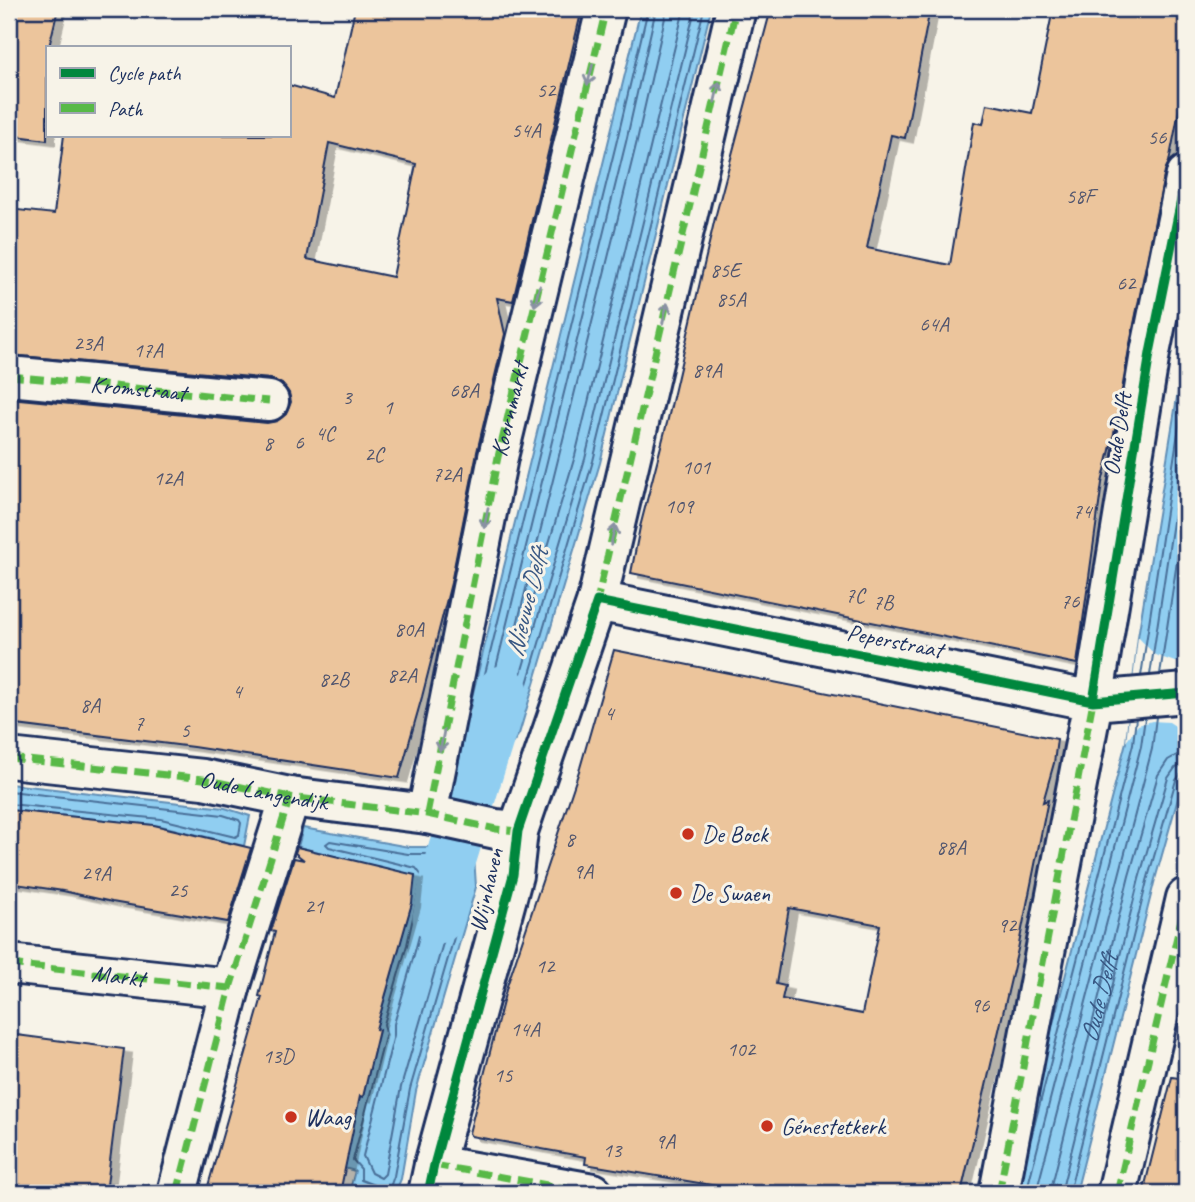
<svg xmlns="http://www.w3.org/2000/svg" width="1195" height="1202" viewBox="0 0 1195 1202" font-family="Caveat,sans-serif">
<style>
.water{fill:#90cef1;stroke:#618eb6;stroke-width:2}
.pier{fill:#f7f3e8}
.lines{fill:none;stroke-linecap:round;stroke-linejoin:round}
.shore{stroke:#4a6f99;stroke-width:2}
.canal{stroke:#90cef1;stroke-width:51}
.building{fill:#ecc59c;stroke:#1b2f5e;stroke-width:2;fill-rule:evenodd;filter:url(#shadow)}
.pedestrian-casing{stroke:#1b2f5e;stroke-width:44}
.minor-casing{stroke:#1b2f5e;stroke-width:44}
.pedestrian{stroke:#f7f3e8;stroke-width:38}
.minor{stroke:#f7f3e8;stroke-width:38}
.quiet{stroke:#58b947;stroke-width:7;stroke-dasharray:14 7;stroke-linecap:butt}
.cycleway-casing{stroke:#f7f3e8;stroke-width:13}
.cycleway{stroke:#00873e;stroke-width:9}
.oneway{stroke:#8991a3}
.poi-dot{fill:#c8321e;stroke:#f7f3e8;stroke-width:2.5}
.labels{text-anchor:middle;stroke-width:6;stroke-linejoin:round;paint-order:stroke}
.number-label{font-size:21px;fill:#4f546e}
.street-label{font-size:24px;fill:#1b2f5e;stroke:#f7f3e8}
.poi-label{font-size:24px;fill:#1b2f5e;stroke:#f7f3e8;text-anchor:start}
.water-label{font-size:26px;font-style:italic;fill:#385783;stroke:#f7f3e8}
</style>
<defs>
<filter id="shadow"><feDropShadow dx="8" dy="4.5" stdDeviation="0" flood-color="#0004"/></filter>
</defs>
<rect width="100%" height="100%" fill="#f7f3e8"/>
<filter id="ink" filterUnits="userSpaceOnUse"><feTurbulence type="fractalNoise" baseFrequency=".0143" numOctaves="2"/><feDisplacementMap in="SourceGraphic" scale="14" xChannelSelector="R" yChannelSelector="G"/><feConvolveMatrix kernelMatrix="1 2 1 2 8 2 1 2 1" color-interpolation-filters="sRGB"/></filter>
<g filter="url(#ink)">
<!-- water -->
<path class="water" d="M 641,9 L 711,9 L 600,463 L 519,734 L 500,761 L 468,753 L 472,697 Z
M 1186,342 L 1186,770 L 1154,883 L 1076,1193 L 1009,1193 L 1126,742 L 1138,637 Z
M 9,784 L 225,808 L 250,816 L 244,846 L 161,826 L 9,810 Z
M 303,828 L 409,847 L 442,847 L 474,855 L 476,887 L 416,1091 L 401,1179 L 395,1193 L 351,1186 L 355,1171 L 344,1168 L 360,1096 L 363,1096 L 379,1031 L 376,1029 L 400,944 L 415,876 L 298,847 Z"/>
<!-- pier -->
<path class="pier" d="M 1138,637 L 1155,655 L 1175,662 L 1186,662 L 1186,733 L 1169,722 L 1152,721 L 1138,725 L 1126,742 Z"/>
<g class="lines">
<!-- shore -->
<g class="shore">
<path d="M 648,9 L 617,140 L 479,698 L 476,746 L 495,752 L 498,751 L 513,731 L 593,461 L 704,9"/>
<path d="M 656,9 L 626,142 L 488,700 L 485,738 L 491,742 L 495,741 L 505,727 L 585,459 L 695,9"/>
<path d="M 667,9 L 636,145 L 517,625 L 519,629 L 524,627 L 575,456 L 684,9"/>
<path d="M 1160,674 L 1186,502"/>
<path d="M 1150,675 L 1186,435"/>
<path d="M 1141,676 L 1186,380"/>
<path d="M 9,791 L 223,815 L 239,820 L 241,823 L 239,835 L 235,837 L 161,819 L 9,804"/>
<path d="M 431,863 L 458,868 L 460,885 L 401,1087 L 385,1174 L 381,1178 L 371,1173 L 363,1156 L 394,1035 L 394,1024 C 402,995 437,888 428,866 Z"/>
<path d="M 444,875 L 449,877 L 449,884 L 442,908 L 438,910 L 435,906 L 441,878 Z"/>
<path d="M 1031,1138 L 1133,744 L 1136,718"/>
<path d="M 377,1193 L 374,1185 L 361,1180 L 361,1169 L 353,1160 L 386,1033 L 384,1024 L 407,945 L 422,876 L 416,868 L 329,847 L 326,844 L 330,841 L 408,854 L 441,854 L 465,860 L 467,863 L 469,886 L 410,1089 L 394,1176 L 388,1193"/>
<path d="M 1026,1193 L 1141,746 L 1145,718"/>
<path d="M 1036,1193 L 1152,749 L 1156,717"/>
<path id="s1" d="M 1050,1193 L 1129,876 L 1158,775 L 1168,760 L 1177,755 L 1186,755"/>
<path d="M 1061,1193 L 1139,879 L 1168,778 L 1175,768 L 1186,765"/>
<path d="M 1069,1193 L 1147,881 L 1176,780 L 1180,775 L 1186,774"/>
</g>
<!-- canal -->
<path class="canal" d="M 438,918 L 448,868 L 503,691"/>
</g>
<!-- building -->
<path class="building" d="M 9,9 L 58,9 L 49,47 L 47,47 L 47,140 L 9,135 Z
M 355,9 L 582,9 L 513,301 L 497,298 L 505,334 L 477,452 L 451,583 L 422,697 L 399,778 L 193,747 L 9,724 L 9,398 L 267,423 L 277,421 L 286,414 L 291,402 L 289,393 L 282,384 L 271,379 L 9,355 L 9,209 L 54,214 L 64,135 L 289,135 L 289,85 L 335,98 ZM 329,143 L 416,164 L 393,277 L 307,259 Z
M 771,9 L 930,9 L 905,138 L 891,135 L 867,248 L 950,265 L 974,122 L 983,124 L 987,104 L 1032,113 L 1053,9 L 1186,9 L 1186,98 L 1180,106 L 1169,162 L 1165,171 L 1129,349 L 1116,425 L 1102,483 L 1077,664 L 631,573 L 640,527 L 667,423 L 715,218 Z
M 614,650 L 1057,739 L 1054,763 L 1043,802 L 1048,800 L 1018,949 L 961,1193 L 759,1193 L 585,1164 L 586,1157 L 471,1136 L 469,1133 L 507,986 L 580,768 ZM 789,908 L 880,925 L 862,1014 L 782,999 L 785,986 L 776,984 Z
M 9,810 L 154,825 L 251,848 L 228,922 L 112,902 L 63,891 L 9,883 Z
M 297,847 L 415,875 L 412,903 L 376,1029 L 379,1030 L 363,1097 L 360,1096 L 340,1193 L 206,1193 L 262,997 L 259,996 L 275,932 L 271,931 L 294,858 L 304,860 L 295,853 Z
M 9,1034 L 124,1049 L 106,1193 L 9,1193 Z
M 1172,1077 L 1186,1079 L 1186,1193 L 1143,1193 Z"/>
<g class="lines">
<!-- pedestrian casing -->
<g class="pedestrian-casing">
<g id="pedestrian">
<path id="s2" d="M 9,376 L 269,401"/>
<path d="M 597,601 L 1093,701 L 999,1193"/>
<path id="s3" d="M 9,758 L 203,779 L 290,797 L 427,814 L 496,829 L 518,831"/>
<path id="s4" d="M 427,814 L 498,457 L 606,9"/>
<path d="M 9,964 L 230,988"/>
<path d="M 434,1165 L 593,1193"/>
<path d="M 177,1193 L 230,988 L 290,797"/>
<path d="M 428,1193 L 434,1165 L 513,875 L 518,831 L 597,601 L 736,9"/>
<path d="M 1117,1193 L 1186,898"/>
</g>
</g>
<!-- minor casing -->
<g class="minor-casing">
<path id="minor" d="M 1186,175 L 1150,353 L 1093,701 L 1186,693"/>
</g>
<!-- pedestrian -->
<use href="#pedestrian" class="pedestrian"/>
<!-- minor -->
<use href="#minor" class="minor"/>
<!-- quiet -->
<g class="quiet">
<path d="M 9,376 L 269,401"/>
<path d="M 596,605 L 736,9"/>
<path d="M 9,758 L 203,779 L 290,797 L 427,814 L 496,829 L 518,831"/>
<path d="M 427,814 L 498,457 L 606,9"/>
<path id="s5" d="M 9,964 L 230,988"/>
<path d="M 434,1165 L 593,1193"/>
<path d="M 177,1193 L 230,988 L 290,797"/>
<path d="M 999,1193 L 1093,701 L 1088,700"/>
<path d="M 1117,1193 L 1186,898"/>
</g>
<!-- cycleway casing -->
<g class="cycleway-casing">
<path id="cycleway" d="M 1093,701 L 1150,353 L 1186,175
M 428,1193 L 434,1165 L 513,875 L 518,831 L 597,601 L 1093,701 L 1186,693"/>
</g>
<!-- cycleway -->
<use href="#cycleway" class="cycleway"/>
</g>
<!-- one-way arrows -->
<defs><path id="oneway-shaft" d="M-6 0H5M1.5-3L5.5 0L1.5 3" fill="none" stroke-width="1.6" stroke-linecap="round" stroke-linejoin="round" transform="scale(1.75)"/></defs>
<g class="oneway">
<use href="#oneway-shaft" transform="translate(590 75) rotate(104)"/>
<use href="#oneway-shaft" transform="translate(717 92) rotate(-77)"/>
<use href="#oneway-shaft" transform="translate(537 296) rotate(104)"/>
<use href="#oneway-shaft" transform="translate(665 313) rotate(-77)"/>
<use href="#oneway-shaft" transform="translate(486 518) rotate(101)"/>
<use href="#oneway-shaft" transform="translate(613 535) rotate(-77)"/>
<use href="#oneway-shaft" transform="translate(442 741) rotate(101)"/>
</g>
</g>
<!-- markers -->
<g class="poi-dot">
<circle cx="688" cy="834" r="7"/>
<circle cx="676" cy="893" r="7"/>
<circle cx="291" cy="1117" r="7"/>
<circle cx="767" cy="1126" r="7"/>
</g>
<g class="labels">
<!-- number labels -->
<g class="number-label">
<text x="546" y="97">52</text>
<text x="526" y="137">54A</text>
<text x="1157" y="144">56</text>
<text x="1080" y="203">58F</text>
<text x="725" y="277">85E</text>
<text x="1126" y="290">62</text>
<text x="731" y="306">85A</text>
<text x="934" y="331">64A</text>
<text x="88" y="350">23A</text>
<text x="148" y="357">17A</text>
<text x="707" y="377">89A</text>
<text x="464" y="397">68A</text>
<text x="347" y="404">3</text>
<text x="388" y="414">1</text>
<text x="325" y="440">4C</text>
<text x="299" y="449">6</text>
<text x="268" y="450">8</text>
<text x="374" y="461">2C</text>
<text x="696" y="474">101</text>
<text x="447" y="481">72A</text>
<text x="168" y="485">12A</text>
<text x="679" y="513">109</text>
<text x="1082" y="518">74</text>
<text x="855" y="602">7C</text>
<text x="1070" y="608">76</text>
<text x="883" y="609">7B</text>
<text x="409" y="636">80A</text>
<text x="402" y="682">82A</text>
<text x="334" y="686">82B</text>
<text x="237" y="698">4</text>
<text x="90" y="712">8A</text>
<text x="609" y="720">4</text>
<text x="139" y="730">7</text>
<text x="185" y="737">5</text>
<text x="570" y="846">8</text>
<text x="951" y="854">88A</text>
<text x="583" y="878">9A</text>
<text x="96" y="880">29A</text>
<text x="178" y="897">25</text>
<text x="314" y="913">21</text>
<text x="1007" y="932">92</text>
<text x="545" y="973">12</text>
<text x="980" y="1012">96</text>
<text x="525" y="1036">14A</text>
<text x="741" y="1056">102</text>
<text x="278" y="1063">13D</text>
<text x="503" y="1082">15</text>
<text x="665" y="1148">9A</text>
<text x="612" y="1157">13</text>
</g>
<!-- street labels -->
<g class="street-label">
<text dy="8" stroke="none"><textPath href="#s2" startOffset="130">Kromstraat</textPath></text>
<text dy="8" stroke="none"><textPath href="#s4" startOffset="413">Koornmarkt</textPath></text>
<text transform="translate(1117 434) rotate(-81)" y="8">Oude Delft</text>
<text transform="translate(895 641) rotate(11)" y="8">Peperstraat</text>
<text dy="8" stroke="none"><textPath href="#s3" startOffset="257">Oude Langendijk</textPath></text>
<text transform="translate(486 890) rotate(-77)" y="8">Wijnhaven</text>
<text dy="8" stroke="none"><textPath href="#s5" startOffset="110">Markt</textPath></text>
</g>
<!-- poi labels -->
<g class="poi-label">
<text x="702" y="842">De Bock</text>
<text x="690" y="901">De Swaen</text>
<text x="305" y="1125">Waag</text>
<text x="781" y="1134">Génestetkerk</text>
</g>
<!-- water labels -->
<g class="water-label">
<text transform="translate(526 602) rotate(-76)" y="9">Nieuwe Delft</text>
<text dy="9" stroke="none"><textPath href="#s1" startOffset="201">Oude Delft</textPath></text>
</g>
</g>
<!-- margin -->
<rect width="1195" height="1202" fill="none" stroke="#f7f3e8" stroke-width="35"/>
<rect x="18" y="18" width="1160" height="1167" fill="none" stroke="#1b2f5e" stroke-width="2.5" filter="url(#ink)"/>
<!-- legend -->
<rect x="46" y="46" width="245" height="91" fill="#f7f3e8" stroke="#9fa5b1" stroke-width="2"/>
<rect x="60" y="68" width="35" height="10" fill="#00873e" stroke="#9fa5b1" stroke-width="2"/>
<text x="108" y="80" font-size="21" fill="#1b2f5e">Cycle path</text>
<rect x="60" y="103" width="35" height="10" fill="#58b947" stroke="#9fa5b1" stroke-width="2"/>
<text x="108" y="116" font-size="21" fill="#1b2f5e">Path</text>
</svg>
